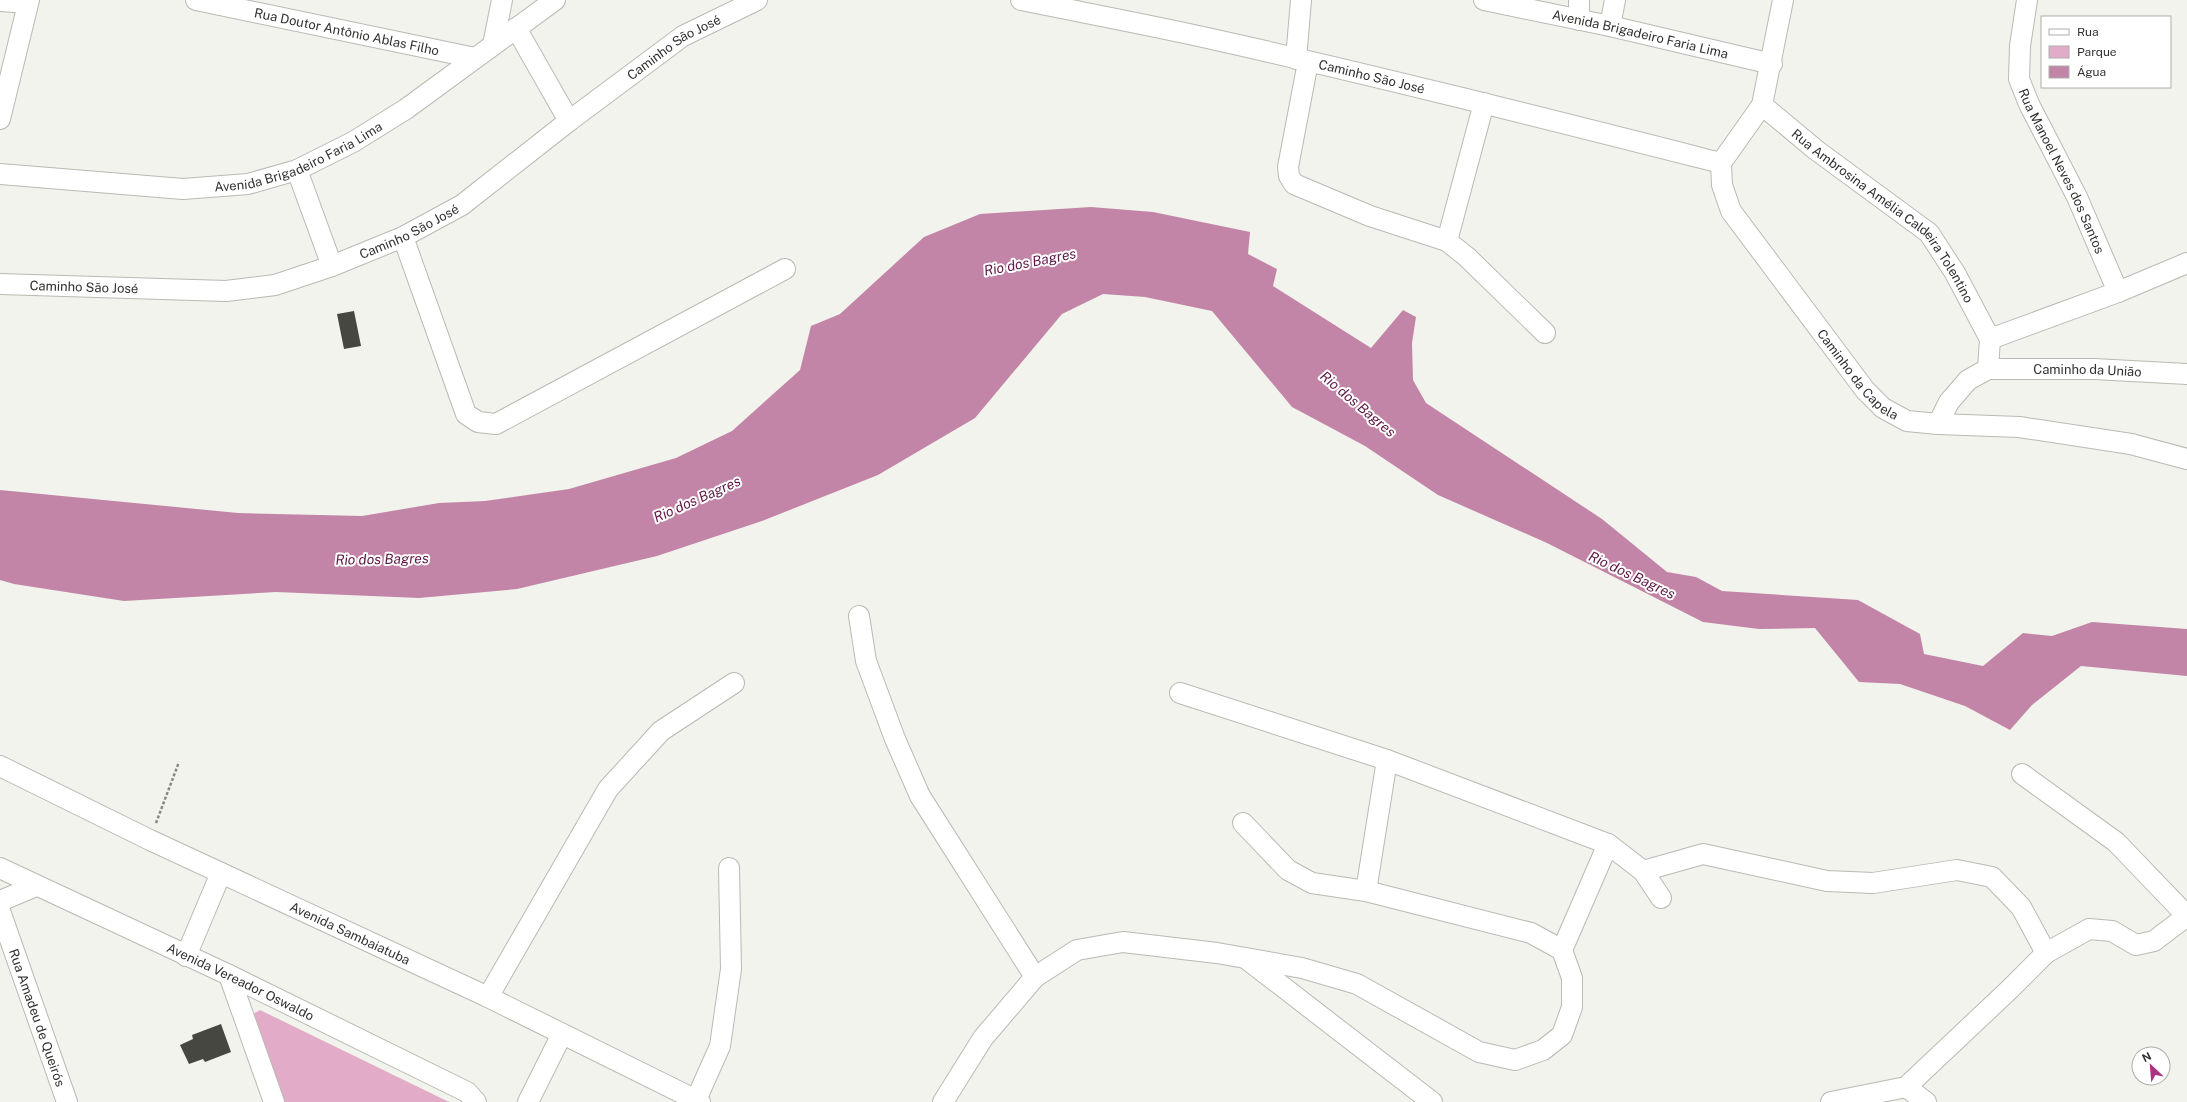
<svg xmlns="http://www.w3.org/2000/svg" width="2187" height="1102" viewBox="0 0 2187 1102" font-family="'Public Sans',sans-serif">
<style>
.green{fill:#e2acc9}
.water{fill:#c385a7}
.building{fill:#464741}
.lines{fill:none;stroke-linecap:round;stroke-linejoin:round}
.minor-casing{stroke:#b9bab3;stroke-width:22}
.path{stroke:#878984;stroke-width:2.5;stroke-dasharray:3 2;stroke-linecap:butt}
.minor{stroke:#fff;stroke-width:20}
.labels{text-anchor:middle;stroke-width:4;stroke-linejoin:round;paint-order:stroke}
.street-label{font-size:13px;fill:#31322f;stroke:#fff}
.water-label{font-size:14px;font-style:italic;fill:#5f1646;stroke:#fff}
</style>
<rect width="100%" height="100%" fill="#f1f3ec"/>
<!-- green -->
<path class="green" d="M 260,1010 L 449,1102 L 279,1102 L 253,1014 Z"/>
<!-- water -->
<path class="water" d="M 1091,207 L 1153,212 L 1250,232 L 1248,254 L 1277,269 L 1273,286 L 1371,348 L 1403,310 L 1416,317 L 1412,343 L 1413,380 L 1426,403 L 1602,519 L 1667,572 L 1696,577 L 1722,591 L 1858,600 L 1920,634 L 1924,654 L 1983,666 L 2023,633 L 2052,636 L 2092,622 L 2187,629 L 2187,676 L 2081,666 L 2032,705 L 2010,730 L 1965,706 L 1900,684 L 1859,682 L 1815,628 L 1759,629 L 1703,622 L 1547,543 L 1438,495 L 1365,446 L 1292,407 L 1212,311 L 1145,297 L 1103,294 L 1062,314 L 975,418 L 878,475 L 762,521 L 657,556 L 517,589 L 419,598 L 276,592 L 124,601 L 14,584 L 0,580 L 0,490 L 238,513 L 362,516 L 439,503 L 485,501 L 569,489 L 676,458 L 732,431 L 800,370 L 811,326 L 840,314 L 924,237 L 980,214 Z"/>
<!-- building -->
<path class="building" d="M 354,311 L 361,346 L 344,349 L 337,314 Z
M 221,1024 L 231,1052 L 205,1062 L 203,1059 L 189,1064 L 180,1045 L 193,1039 L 192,1035 Z"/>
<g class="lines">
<!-- minor casing -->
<g class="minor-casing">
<g id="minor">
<path id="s1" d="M 196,0 L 475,58"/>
<path id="s2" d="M 1021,0 C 1085,13 1149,25 1212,39 C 1382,77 1551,120 1721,163"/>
<path id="s3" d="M 1484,0 L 1610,26 L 1772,64"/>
<path d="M 1579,0 L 1579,20"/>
<path id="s4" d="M 1783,0 L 1762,105 L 1721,163 L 1722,185 L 1731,211 L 1865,390 L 1883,408 L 1907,421 L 1938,424 L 2019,427 L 2131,444 L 2187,459"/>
<path id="s5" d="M 2027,0 L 2020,46 L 2019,79 L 2029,104 L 2077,197 L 2118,292"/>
<path d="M 0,1 L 28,3"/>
<path d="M 1610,26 L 1615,0"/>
<path d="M 516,28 L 569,121"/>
<path d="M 493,45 L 502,0"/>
<path d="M 1296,59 L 1301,0"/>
<path d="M 1308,62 L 1288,167 L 1289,176 L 1294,184 L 1370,216 L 1447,241 L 1467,257 L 1545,333"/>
<path id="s6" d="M 1762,105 L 1816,150 L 1929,233 L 1955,273 L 1990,339 L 1988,369"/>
<path d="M 0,119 L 29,0"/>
<path d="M 297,170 L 332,266"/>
<path id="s7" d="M 0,174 L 183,189 L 248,184 L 297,170 L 353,142 L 406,109 L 555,0"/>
<path d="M 403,237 L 466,414 L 478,422 L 496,424 L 785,269"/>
<path d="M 1447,241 L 1484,103"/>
<path id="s8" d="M 0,284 L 226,291 L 275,285 L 332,266 L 403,237 L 462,205 L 569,121 L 683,36 L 757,0"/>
<path d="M 1990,339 L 2118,292 L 2187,263"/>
<path id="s9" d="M 1938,424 L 1949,402 L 1968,380 L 1988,369 L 2094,369 L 2187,374"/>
<path d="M 859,616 L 866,661 L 895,739 L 920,796 L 1035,977"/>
<path d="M 1180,693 L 1387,760 L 1608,844 L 1643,871 L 1661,898"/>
<path id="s10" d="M 0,766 L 150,840 L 488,997 L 700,1102"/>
<path d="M 2022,774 L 2116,842 L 2187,916"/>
<path id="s11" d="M 0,868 L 229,975 L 467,1092 L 476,1102"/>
<path d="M 1643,871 L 1703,854 L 1827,881 L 1873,883 L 1957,870 L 1992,877 L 2021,907 L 2046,953"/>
<path d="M 1366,891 L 1387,760"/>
<path d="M 0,901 L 36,886"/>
<path id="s12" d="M 0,911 L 67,1102"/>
<path d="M 1562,950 L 1608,844"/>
<path d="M 186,956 L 221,873"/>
<path d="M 1248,960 L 1432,1102"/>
<path d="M 229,975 L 274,1102"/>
<path d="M 488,997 L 608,789 L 661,731 L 734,683"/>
<path d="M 1906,1087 L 1926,1102"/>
<path d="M 696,1100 L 720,1046 L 731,969 L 729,868"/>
<path d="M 528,1102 L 562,1034"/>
<path d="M 943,1102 L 983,1038 L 1035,977 L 1077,950 L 1123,942 L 1217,953 L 1302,968 L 1357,984 L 1479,1052 L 1515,1060 L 1543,1050 L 1562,1035 L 1572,1007 L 1572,978 L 1562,950 L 1531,933 L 1366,891 L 1312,883 L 1288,870 L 1243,823"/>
<path d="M 1831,1102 L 1906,1087 L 2010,989 L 2046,953 L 2089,929 L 2112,931 L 2136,945 L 2154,941 L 2187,916"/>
</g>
</g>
<!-- path -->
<path class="path" d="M 156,823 L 179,762"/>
<!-- minor -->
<use href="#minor" class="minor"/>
</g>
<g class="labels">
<!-- street labels -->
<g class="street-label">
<text dy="5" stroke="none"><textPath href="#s1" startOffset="154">Rua Doutor Antônio Ablas Filho</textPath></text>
<text dy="5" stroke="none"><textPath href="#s3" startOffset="160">Avenida Brigadeiro Faria Lima</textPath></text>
<text dy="5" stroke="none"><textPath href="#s8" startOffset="744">Caminho São José</textPath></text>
<text dy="5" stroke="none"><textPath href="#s2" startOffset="359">Caminho São José</textPath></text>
<text dy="5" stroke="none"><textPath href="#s7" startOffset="305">Avenida Brigadeiro Faria Lima</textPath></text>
<text dy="5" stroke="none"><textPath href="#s5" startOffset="181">Rua Manoel Neves dos Santos</textPath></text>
<text dy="5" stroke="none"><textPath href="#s6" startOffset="166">Rua Ambrosina Amélia Caldeira Tolentino</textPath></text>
<text dy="5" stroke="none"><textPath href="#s8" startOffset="420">Caminho São José</textPath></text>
<text dy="5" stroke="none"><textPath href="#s8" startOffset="84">Caminho São José</textPath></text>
<text dy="5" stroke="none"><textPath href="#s9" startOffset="176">Caminho da União</textPath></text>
<text dy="5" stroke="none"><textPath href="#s4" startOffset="435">Caminho da Capela</textPath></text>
<text dy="5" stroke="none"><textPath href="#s10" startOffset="388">Avenida Sambaiatuba</textPath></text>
<text dy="5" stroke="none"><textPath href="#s11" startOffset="266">Avenida Vereador Oswaldo</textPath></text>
<text dy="5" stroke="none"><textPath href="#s12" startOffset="113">Rua Amadeu de Queirós</textPath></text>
</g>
<!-- water labels -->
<g class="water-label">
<text transform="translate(1030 262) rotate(-11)" y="5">Rio dos Bagres</text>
<text transform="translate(1358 404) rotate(40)" y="5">Rio dos Bagres</text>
<text transform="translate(697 499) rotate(-24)" y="5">Rio dos Bagres</text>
<text transform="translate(382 559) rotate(-1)" y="5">Rio dos Bagres</text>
<text transform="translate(1632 575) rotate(25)" y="5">Rio dos Bagres</text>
</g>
</g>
<!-- legend -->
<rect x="2041" y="16" width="130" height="72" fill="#ffffff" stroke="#adadac"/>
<rect x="2049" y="29" width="20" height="6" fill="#ffffff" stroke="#adadac"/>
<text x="2077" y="36" font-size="12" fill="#31322f">Rua</text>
<rect x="2049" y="46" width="20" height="12" fill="#e2acc9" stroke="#adadac"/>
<text x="2077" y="56" font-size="12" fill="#31322f">Parque</text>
<rect x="2049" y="66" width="20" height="12" fill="#c385a7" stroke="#adadac"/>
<text x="2077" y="76" font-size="12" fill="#31322f">Água</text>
<!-- north arrow -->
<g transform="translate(2151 1066) rotate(334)"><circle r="19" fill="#ffffff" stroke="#adadac"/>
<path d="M0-3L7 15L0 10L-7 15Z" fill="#ad3081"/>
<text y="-6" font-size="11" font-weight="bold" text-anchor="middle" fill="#31322f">N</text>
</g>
</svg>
